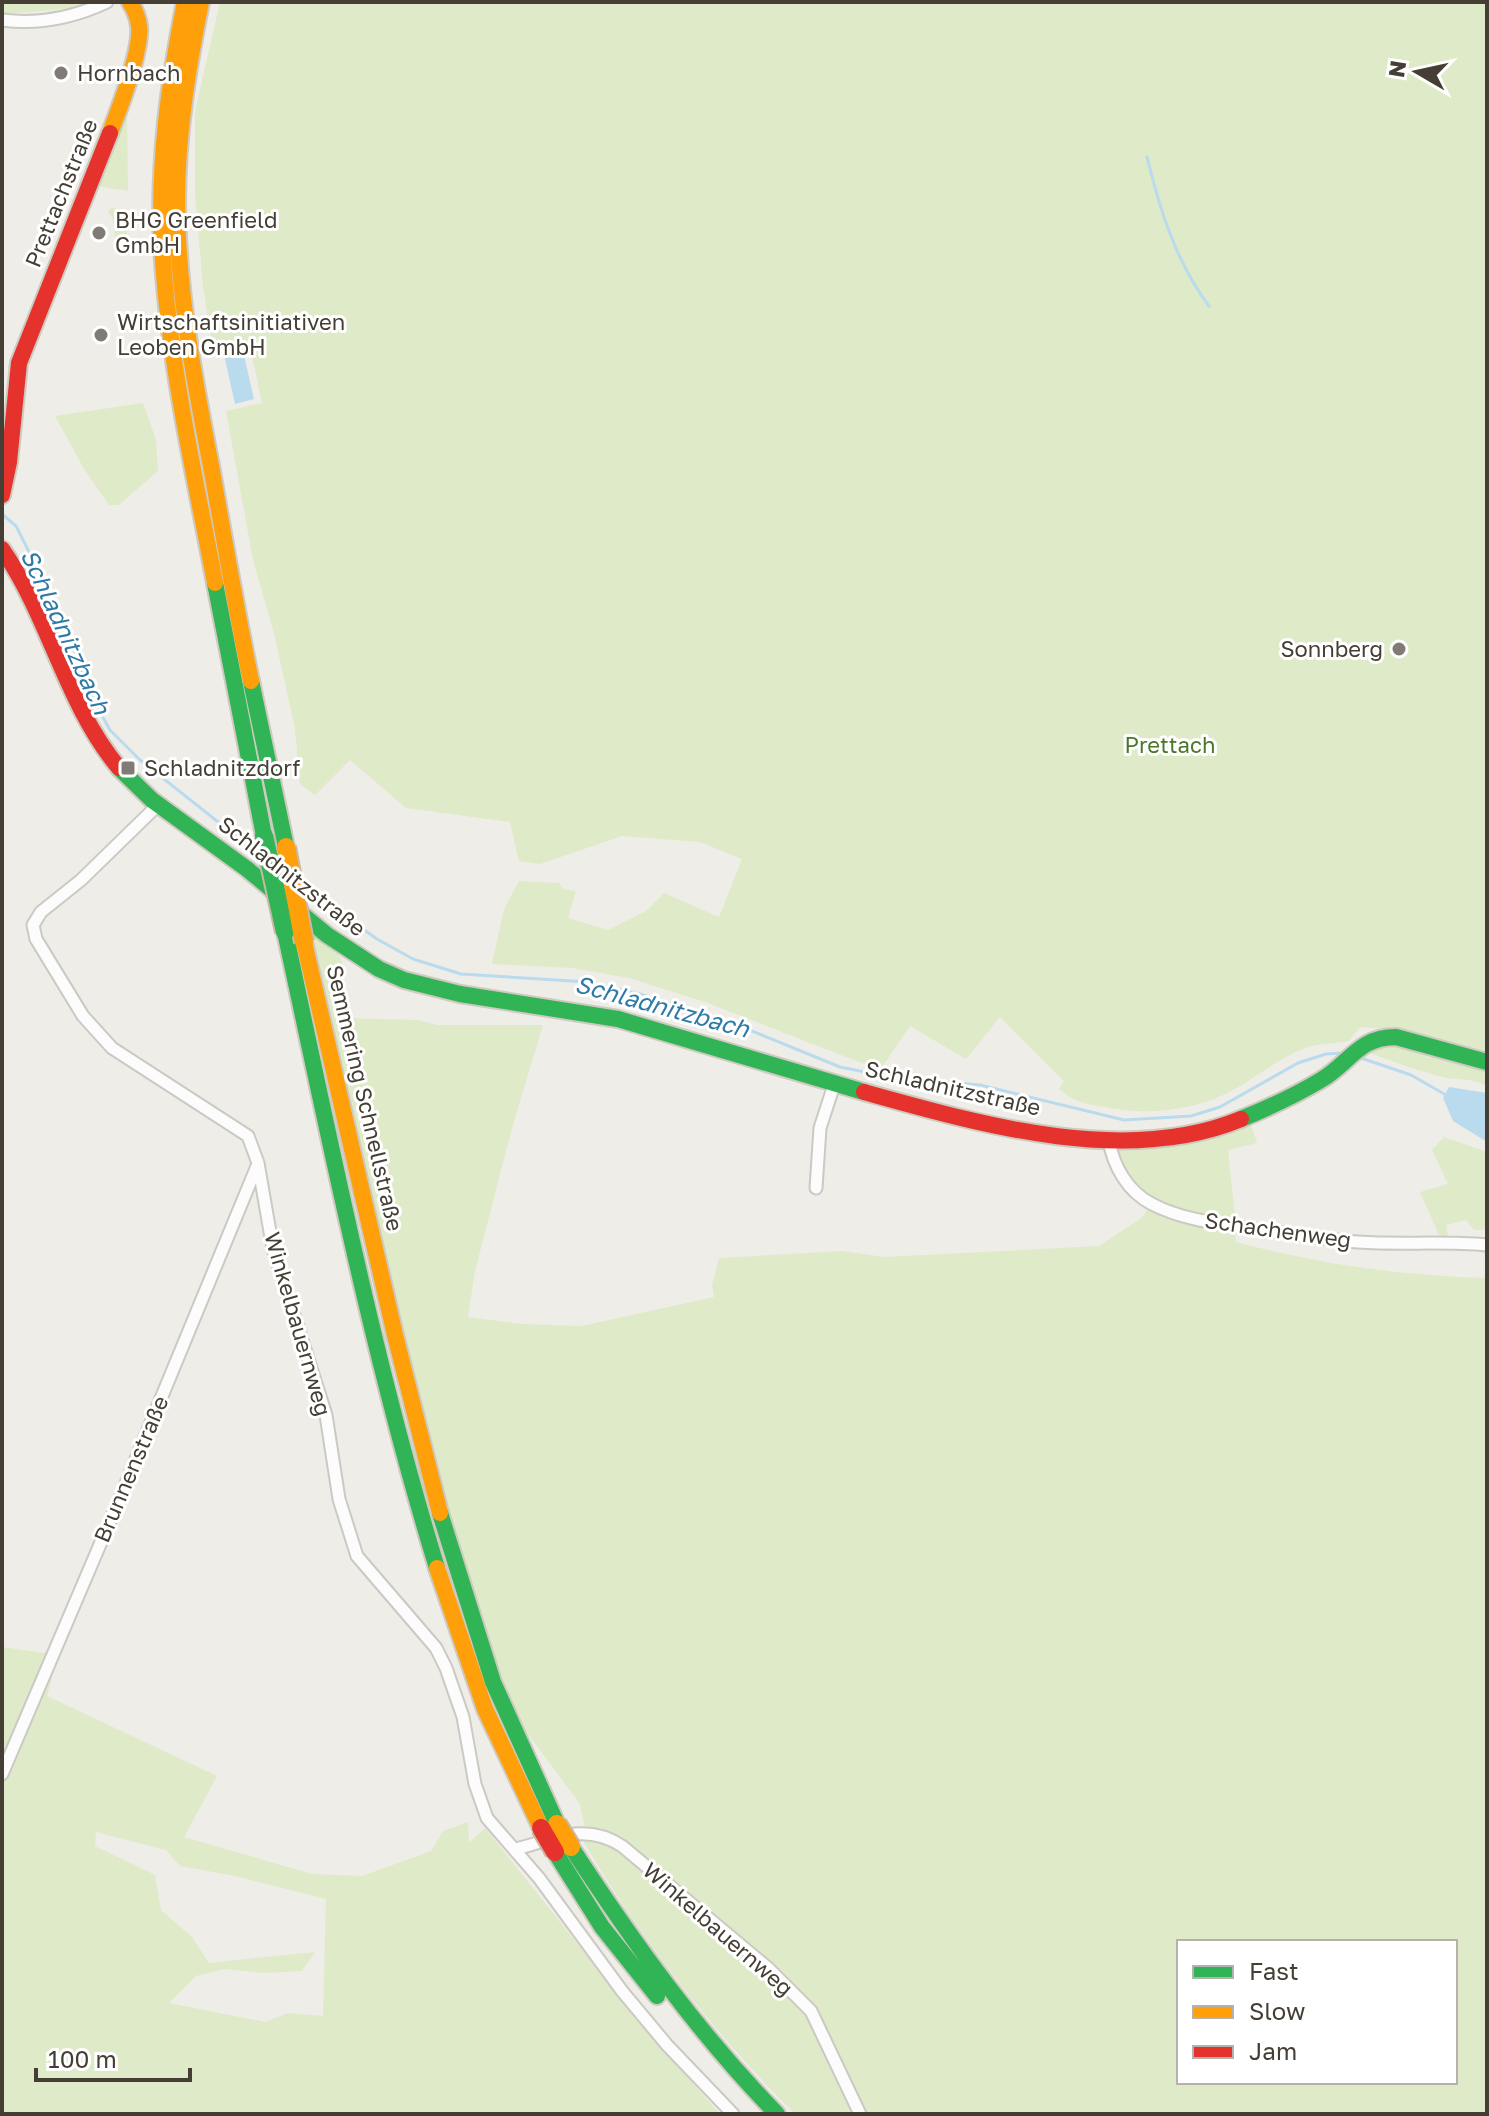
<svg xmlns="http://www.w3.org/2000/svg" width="1489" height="2116" viewBox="0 0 1489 2116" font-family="'Golos Text',sans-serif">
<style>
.green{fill:#deeac8;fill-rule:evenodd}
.water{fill:#b9dbed}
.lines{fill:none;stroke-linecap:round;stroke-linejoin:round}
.stream{stroke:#b9dbed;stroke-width:3}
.street-casing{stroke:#ccc9c4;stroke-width:15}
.fast-casing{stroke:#cecac0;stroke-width:20}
.slow-casing{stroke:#cecac0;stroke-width:20}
.jam-casing{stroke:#cecac0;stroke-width:20}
.street{stroke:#fdfcfc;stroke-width:11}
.fast{stroke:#30b455;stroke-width:16}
.slow{stroke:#ff9f0a;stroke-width:16}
.jam{stroke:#e5322d;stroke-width:16}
.fast-bridge-casing{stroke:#c7b9a4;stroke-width:22;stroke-linecap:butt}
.slow-bridge-casing{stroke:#c7b9a4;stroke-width:22;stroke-linecap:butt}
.jam-bridge-casing{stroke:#c7b9a4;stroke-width:22;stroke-linecap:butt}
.fast-bridge{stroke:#30b455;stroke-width:18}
.slow-bridge{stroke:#ff9f0a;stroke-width:18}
.jam-bridge{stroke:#e5322d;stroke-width:18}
.poi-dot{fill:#807b74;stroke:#fff;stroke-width:3}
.labels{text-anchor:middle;stroke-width:6;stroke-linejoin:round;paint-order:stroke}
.poi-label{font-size:22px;fill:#453e35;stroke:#fff;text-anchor:start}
.street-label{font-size:22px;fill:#453e35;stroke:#fff}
.park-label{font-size:22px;fill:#4a7629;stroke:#fff}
.water-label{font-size:24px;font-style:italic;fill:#2e7aa7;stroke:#fff}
</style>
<rect width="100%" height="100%" fill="#efede8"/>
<!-- green -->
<path class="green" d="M 2,2 L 88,2 L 72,8 L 9,14 L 2,13 Z
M 220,2 L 1487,2 L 1487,1053 L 1399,1030 L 1360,1027 L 1349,1041 C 1337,1043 1324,1043 1312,1046 C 1280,1055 1255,1080 1225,1094 C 1188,1112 1144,1115 1104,1107 C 1086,1104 1072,1101 1059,1089 L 1064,1081 L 1000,1017 L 966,1059 L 910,1026 L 880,1070 L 705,1002 L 629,978 L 572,968 L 492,964 L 504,909 L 519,881 L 559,883 L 563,889 L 576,891 L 568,918 L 608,930 L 646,911 L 664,893 L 719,917 L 742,859 L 700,842 L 622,836 L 540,864 L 519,861 L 510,822 L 406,808 L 350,760 L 315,795 L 300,784 L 295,729 L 274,633 L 253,560 L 226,411 L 262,403 L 250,346 L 213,353 L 203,286 L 195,196 L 195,111 Z
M 127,113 L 128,191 L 98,186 Z
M 112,208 L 122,209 L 127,217 L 127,251 L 123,255 L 117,254 L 113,220 L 108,211 Z
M 143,403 L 156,440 L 158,471 L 119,505 L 109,505 L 84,469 L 55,416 Z
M 312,932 L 338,953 L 343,964 L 343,1018 L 417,1020 L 437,1025 L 543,1025 L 512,1128 L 475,1271 L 468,1317 L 522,1324 L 582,1326 L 714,1297 L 712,1285 L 719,1258 L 842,1251 L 884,1257 L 1099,1246 L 1140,1219 L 1148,1210 L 1235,1233 L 1236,1242 C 1318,1264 1402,1276 1487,1278 L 1487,2114 L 795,2114 C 711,2030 637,1935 578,1832 L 586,1832 L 580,1804 L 519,1722 L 489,1644 L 424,1427 ZM 1179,1942 L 1455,1942 L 1455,2082 L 1179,2082 Z
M 1379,1041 L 1417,1050 L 1429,1058 L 1437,1054 L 1487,1068 L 1487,1086 C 1470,1077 1460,1081 1443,1077 C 1417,1071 1392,1061 1367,1052 L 1369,1045 Z
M 1250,1122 L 1257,1143 L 1228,1150 L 1236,1224 C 1218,1221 1166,1210 1151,1201 C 1135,1192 1116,1164 1116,1145 Z
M 1444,1137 L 1487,1152 L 1487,1230 L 1474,1230 L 1466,1220 L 1446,1225 L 1448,1237 L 1440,1237 L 1420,1192 L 1448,1184 L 1432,1150 Z
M 2,1647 L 58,1655 L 47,1696 L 217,1776 L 184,1837 L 312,1874 L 362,1876 L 431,1851 L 443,1831 L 468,1822 L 469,1843 L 485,1828 L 651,2036 L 720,2114 L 2,2114 ZM 96,1832 L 166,1850 L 180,1866 L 235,1876 L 326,1899 L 323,2016 L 288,2013 L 265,2022 L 169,2003 L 196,1976 L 225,1969 L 264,1973 L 302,1971 L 315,1952 L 209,1963 L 192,1937 L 161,1910 L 155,1875 L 95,1846 Z"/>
<!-- water -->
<path class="water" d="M 243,351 L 254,399 L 235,404 L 224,355 Z
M 1449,1087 L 1487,1093 L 1487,1142 L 1453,1121 L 1443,1098 Z"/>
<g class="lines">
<!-- stream -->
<path class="stream" d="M 1147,157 C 1160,210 1176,262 1209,306
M 2,514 L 16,526 L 63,619 L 92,698 L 110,730 L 140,760 L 261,856
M 302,886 L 377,939 L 413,959 L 461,974 L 587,982 L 640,994 L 742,1027 L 840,1067 L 890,1077 L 980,1085 L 1124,1120 L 1191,1116 L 1220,1107 L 1298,1063 L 1326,1054 L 1343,1053
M 1358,1057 L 1411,1075 L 1446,1095"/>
<!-- street casing -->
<g class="street-casing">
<path id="street" d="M 2,20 C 40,25 73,18 107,2
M 159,804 L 81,880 L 41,912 L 33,925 L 36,939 L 83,1016 L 112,1048 L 248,1136 L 258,1163 L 273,1249 L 326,1415 L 339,1499 L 357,1556 L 436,1648 L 446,1668 L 463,1717 L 475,1784 L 487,1818 L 539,1878 L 622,1991 L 667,2045 L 733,2114
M 1109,1140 C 1113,1166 1128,1192 1152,1204 C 1182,1220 1221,1224 1254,1229 C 1288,1233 1323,1240 1358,1242 C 1401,1245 1444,1241 1487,1245
M 816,1188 L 820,1128 L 834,1085
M 2,1774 L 122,1493 L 257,1166
M 516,1849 C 555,1839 585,1822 622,1846 L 768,1968 L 811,2011 L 860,2114"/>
</g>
<!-- fast casing -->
<g class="fast-casing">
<path id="fast" d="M 215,583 L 264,836
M 251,681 L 286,847
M 119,768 L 152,800 L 247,869 L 327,935 L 379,969 L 404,980 L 460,994 L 618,1019 L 864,1092
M 285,932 C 331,1145 373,1359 437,1568
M 1241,1119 C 1268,1108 1296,1095 1321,1080 C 1350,1063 1358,1037 1396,1037 L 1487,1062
M 440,1513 L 493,1682 L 557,1824
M 571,1847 C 633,1942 698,2033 777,2114
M 555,1852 L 602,1927 L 657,1996"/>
</g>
<!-- slow casing -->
<g class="slow-casing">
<path id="slow" d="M 185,2 C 169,82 158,163 162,245 C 168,358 194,472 215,583
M 201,2 C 188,67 177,134 177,201 C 177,290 194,379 211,466 C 224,538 236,610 251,681
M 110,133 C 119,110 142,49 139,26 C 138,17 135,10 130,2
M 304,942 L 395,1335 L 440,1513
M 437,1568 L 485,1709 L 541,1828"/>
</g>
<!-- jam casing -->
<g class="jam-casing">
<path id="jam" d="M 2,495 L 9,462 L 19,363 L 110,133
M 2,549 C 50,618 65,703 119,768
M 864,1092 C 979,1124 1125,1167 1241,1119"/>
</g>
<!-- street -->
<use href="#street" class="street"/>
<!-- fast -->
<use href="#fast" class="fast"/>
<!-- slow -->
<use href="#slow" class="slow"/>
<!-- jam -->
<use href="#jam" class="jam"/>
<!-- fast-bridge casing -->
<g class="fast-bridge-casing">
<path id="fast-bridge" d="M 264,836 L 285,932"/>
</g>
<!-- slow-bridge casing -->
<g class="slow-bridge-casing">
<path id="slow-bridge" d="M 286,847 L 304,942
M 557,1824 L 571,1847"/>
</g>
<!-- jam-bridge casing -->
<g class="jam-bridge-casing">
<path id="jam-bridge" d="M 541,1828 L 555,1852"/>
</g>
<!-- fast-bridge -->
<use href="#fast-bridge" class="fast-bridge"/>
<!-- slow-bridge -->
<use href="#slow-bridge" class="slow-bridge"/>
<!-- jam-bridge -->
<use href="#jam-bridge" class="jam-bridge"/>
</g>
<!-- markers -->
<g class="poi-dot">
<circle cx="61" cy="73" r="8"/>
<circle cx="99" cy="233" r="8"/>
<circle cx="101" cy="335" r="8"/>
<circle cx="1399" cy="649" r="8"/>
<rect x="120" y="760" width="16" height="16" rx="4"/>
</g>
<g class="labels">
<!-- poi labels -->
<g class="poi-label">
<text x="77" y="81">Hornbach</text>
<text x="115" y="228">BHG Greenfield<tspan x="115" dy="25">GmbH</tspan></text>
<text x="117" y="330">Wirtschaftsinitiativen<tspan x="117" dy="25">Leoben GmbH</tspan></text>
<text x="1383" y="657" text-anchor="end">Sonnberg</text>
<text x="144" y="776">Schladnitzdorf</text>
</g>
<!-- street labels -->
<g class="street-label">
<text transform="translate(61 193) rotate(-68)" y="8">Prettachstraße</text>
<text transform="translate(292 876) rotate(38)" y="8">Schladnitzstraße</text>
<text transform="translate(953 1088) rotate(13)" y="8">Schladnitzstraße</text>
<text transform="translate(365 1098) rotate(77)" y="8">Semmering Schnellstraße</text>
<text transform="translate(1278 1230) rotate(8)" y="8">Schachenweg</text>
<text transform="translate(298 1324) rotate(74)" y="8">Winkelbauernweg</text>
<text transform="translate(131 1469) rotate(-67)" y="8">Brunnenstraße</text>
<text transform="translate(718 1929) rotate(41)" y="8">Winkelbauernweg</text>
</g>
<!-- park labels -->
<g class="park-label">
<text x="1170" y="753">Prettach</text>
</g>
<!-- water labels -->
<g class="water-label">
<text transform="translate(65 632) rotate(65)" y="8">Schladnitzbach</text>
<text transform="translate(662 1007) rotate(15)" y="8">Schladnitzbach</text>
</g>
</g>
<!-- border -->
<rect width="1489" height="2116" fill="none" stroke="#453e35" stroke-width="8"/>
<!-- legend -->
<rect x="1177" y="1940" width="280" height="144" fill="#ffffff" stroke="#b5b2ae" stroke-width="2"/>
<rect x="1193" y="1966" width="40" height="12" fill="#30b455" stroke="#b5b2ae" stroke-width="2"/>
<text x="1249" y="1980" font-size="24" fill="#453e35">Fast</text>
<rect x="1193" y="2006" width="40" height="12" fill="#ff9f0a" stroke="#b5b2ae" stroke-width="2"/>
<text x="1249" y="2020" font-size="24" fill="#453e35">Slow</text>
<rect x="1193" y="2046" width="40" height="12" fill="#e5322d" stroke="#b5b2ae" stroke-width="2"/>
<text x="1249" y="2060" font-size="24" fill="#453e35">Jam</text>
<!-- north arrow -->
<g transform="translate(1417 72) rotate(279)" stroke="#ffffff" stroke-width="6" paint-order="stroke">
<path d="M0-6L14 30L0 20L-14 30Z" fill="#453e35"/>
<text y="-12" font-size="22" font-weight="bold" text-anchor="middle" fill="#453e35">N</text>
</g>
<!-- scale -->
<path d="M36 2068v12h154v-12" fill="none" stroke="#453e35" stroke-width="4"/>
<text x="48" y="2068" font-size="24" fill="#453e35" stroke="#ffffff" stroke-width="6" paint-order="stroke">100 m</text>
</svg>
